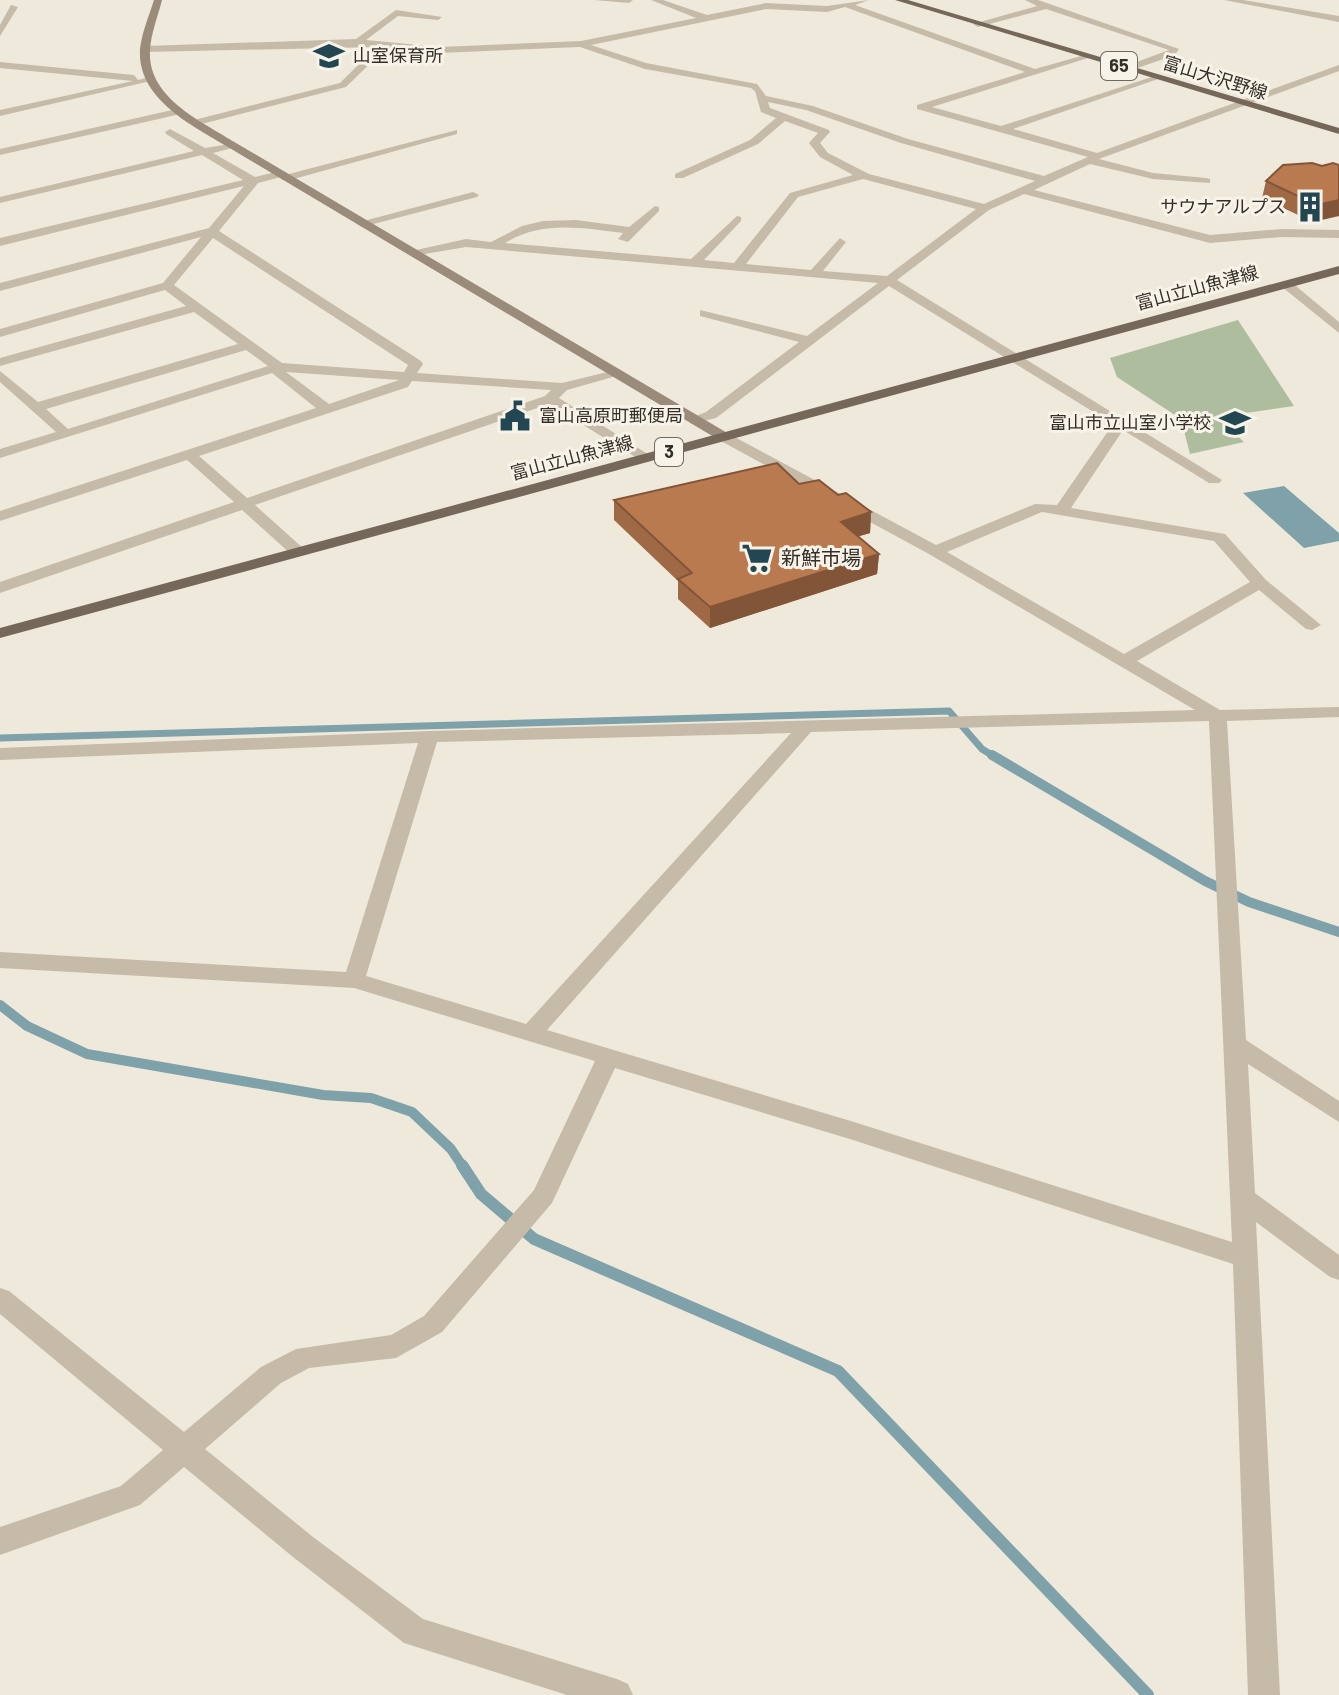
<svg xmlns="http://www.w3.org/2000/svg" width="1339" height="1695" viewBox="0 0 1339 1695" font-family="Barlow,'Noto Sans JP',sans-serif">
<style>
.green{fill:#adbd9e}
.water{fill:#7ea1aa}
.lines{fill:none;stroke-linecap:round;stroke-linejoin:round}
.stream-far2{stroke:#7ea1aa;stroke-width:7}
.stream-far1{stroke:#7ea1aa;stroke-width:10}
.stream{stroke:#7ea1aa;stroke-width:12}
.street{fill:#c6bba9;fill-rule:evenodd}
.secondary{fill:#9a8b7b;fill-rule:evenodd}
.primary{fill:#75685b;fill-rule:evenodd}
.wall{fill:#a06945}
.shaded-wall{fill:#825538}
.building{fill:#ba7a50;stroke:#825538;stroke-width:2}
.labels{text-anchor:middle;stroke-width:6;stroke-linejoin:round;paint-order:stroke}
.far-poi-label{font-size:18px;fill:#342e28;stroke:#f8f3e8;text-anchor:start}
.shield{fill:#f8f3e8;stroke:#6f6962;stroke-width:2}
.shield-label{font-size:18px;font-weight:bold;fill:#342e28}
.far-street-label{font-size:18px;fill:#342e28;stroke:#f8f3e8}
.poi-label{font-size:20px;fill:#342e28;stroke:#f8f3e8;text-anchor:start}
</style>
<rect width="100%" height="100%" fill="#efe9dc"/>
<!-- green -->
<path class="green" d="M 1238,320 L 1294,406 L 1217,417 L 1244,442 L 1190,454 L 1181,419 L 1117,377 L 1110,358 Z"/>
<!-- water -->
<path class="water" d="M 1284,486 L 1339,533 L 1339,541 L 1304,548 L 1243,493 Z"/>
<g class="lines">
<!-- stream-far2 -->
<path class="stream-far2" d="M 0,738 L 949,711 L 982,749 L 995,757"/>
<!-- stream-far1 -->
<path class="stream-far1" d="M 992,755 L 1205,881 L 1249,902 L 1339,932
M 0,1005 L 27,1026 L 87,1054 L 323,1095 L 371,1098 L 412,1112 L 451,1149 L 463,1167"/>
<!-- stream -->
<path class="stream" d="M 462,1165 L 481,1194 L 534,1239 L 838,1371 L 1148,1695"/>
<!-- street -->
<path class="street" d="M 594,0 L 633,0 L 629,3 Z
M 651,0 L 663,0 L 707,15 L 766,3 L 827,6 L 869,0 L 855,5 L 1035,69 L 1088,54 L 1088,58 L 932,107 L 1001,126 L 1158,75 L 1158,79 L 1013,129 L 1097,153 L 1339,65 L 1339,71 L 1099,159 L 1153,173 L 1206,178 L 1210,179 L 1210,183 L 1153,179 L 1090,164 L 1034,190 L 1210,235 L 1281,229 L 1339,230 L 1339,238 L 1281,237 L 1210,243 L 1024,194 L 989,210 L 897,280 L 1222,480 L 1219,483 L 1209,483 L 1123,430 L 1071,508 L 1225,534 L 1266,580 L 1321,625 L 1312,630 L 1306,629 L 1259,590 L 1137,661 L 1220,710 L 1339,707 L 1339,717 L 1227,721 L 1246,1040 L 1339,1101 L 1339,1122 L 1248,1064 L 1255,1193 L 1339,1255 L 1339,1280 L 1330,1277 L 1256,1222 L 1280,1695 L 1248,1695 L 1233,1264 L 853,1140 L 615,1068 L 552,1203 L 442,1332 L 396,1358 L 309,1368 L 281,1383 L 205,1449 L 313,1537 L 423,1619 L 617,1679 L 628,1684 L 633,1695 L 567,1695 L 404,1643 L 293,1557 L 184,1467 L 140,1505 L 0,1555 L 0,1527 L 121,1486 L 163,1450 L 0,1314 L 0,1288 L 9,1291 L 184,1432 L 261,1367 L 296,1349 L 391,1335 L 424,1316 L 534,1190 L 595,1061 L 354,988 L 0,968 L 0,952 L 346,972 L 418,743 L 0,760 L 0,748 L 429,731 L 1195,710 L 929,554 L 719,440 L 719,434 L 729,434 L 936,545 L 1035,504 L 1057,505 L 1113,424 L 889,286 L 716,418 L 691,424 L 691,418 L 706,412 L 799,342 L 700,316 L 700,310 L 807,336 L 878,283 L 466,247 L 413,256 L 407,252 L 466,239 L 491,242 L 522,226 L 543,221 L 576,220 L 629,227 L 655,206 L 659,207 L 659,211 L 628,242 L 618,239 L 623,233 C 582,228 542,220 505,243 L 691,259 L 737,216 L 741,217 L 741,221 L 704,260 L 734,263 L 790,193 L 853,175 L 820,157 L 809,143 L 818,133 L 785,121 L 758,144 L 683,178 L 675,178 L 675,174 L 750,140 L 776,118 L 761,112 L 755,91 L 751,88 L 645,69 L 580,47 L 440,53 L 386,48 L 346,87 L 198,125 L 194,120 L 340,83 L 376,47 L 145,52 L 140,49 L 145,46 L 356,39 L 396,10 L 442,17 L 438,20 L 398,16 L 366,40 L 440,47 L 581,41 L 696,18 ZM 845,7 L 1025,72 L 917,105 L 917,109 L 1088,157 L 1044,176 L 908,139 L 813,106 L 766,96 L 757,84 L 646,63 L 591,45 L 766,9 L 827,12 ZM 768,102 L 806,110 L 901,143 L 1035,181 L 984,204 L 869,174 L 828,153 L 820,143 L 830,132 L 829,130 L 770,108 ZM 863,179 L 976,209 L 887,276 L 823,271 L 846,242 L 840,238 L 811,270 L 746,264 L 798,197 ZM 1042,512 L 1214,541 L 1250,582 L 1124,654 L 947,552 ZM 1209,721 L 1232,1242 L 854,1122 L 547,1030 L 811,732 ZM 791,733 L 526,1024 L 366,976 L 437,742 Z
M 1025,0 L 1038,0 L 1179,49 L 1175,55 L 1126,72 L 1123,67 L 1169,50 L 1046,9 L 978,27 L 973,24 L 1037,6 Z
M 1224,0 L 1243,0 L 1339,16 L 1339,22 Z
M 11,5 L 18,7 L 0,36 L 0,25 Z
M 0,62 L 134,75 L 138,80 L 150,77 L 155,80 L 0,116 L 0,110 L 133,81 L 0,68 Z
M 181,108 L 185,113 L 0,155 L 0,149 Z
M 170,129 L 205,148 L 236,143 L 236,147 L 213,153 L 255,177 L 280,171 L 285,175 L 457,130 L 457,134 L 290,180 L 282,180 L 281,177 L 258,183 L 219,231 L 421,361 L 423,364 L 417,373 L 562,383 L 620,369 L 620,375 L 567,390 L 559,398 L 654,458 L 647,462 L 642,461 L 549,404 L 255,505 L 304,549 L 304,555 L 292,555 L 242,510 L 0,593 L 0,582 L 234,502 L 187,460 L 0,521 L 0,511 L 316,408 L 272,373 L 0,458 L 0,449 L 56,432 L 0,382 L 0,371 L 38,402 L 238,344 L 194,312 L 0,366 L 0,358 L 186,306 L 165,290 L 0,337 L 0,329 L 163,283 L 201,237 L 0,291 L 0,283 L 209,228 L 244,186 L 0,246 L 0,238 L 243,180 L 202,155 L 0,203 L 0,197 L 194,151 L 166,134 L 165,132 ZM 213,238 L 408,365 L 404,372 L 282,363 L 174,285 ZM 246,350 L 268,366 L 68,429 L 46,409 ZM 286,372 L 399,380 L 329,404 ZM 412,381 L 551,390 L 545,396 L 247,498 L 199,456 L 408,387 Z
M 473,192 L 479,195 L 477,197 L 362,227 L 356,223 Z
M 1282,281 L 1290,281 L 1339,322 L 1339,333 L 1282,287 Z"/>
<!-- secondary -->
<path class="secondary" d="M 154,0 L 162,0 C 158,16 151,33 150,50 C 147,98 201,121 236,143 L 729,434 L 729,440 L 719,440 L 228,147 C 192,125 137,99 140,49 C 142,32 149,16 154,0 Z"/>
<!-- primary -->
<path class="primary" d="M 895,0 L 908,0 L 1339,128 L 1339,134 Z
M 1339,266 L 1339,274 L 0,638 L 0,628 Z"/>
</g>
<!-- wall -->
<path class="wall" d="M 1339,165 L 1313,222 L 1262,198 L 1266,181 L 1322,166 Z
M 799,484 L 838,495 L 871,512 L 870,533 L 858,536 L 879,554 L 877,574 L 710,628 L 678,599 L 678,581 L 614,520 L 614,500 Z"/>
<!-- shaded-wall -->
<path class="shaded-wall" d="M 1339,200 L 1339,216 L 1313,222 L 1317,205 Z
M 871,512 L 870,533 L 840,542 L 841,522 Z
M 879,554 L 877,574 L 710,628 L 710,607 Z"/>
<!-- building -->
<path class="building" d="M 1312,163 L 1322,166 L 1333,163 L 1339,165 L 1339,200 L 1317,205 L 1266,181 L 1283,165 Z
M 777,463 L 799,484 L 819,480 L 838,495 L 846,493 L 871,512 L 841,522 L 879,554 L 710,607 L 678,579 L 692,573 L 614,500 Z"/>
<!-- icons -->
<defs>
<g id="school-bare" transform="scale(2.4)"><path d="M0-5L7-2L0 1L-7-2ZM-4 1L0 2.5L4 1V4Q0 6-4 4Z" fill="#224752" stroke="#f8f3e8" stroke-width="2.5" paint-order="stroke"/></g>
<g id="building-bare" transform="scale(2.4)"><path d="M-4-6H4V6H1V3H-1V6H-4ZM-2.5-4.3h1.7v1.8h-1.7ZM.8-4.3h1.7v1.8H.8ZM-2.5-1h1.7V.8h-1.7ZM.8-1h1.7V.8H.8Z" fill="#224752" stroke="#f8f3e8" stroke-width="2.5" paint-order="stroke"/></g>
<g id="civic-bare" transform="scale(2.4)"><path d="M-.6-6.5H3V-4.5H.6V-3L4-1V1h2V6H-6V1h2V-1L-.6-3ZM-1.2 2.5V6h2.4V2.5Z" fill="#224752" stroke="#f8f3e8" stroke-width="2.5" paint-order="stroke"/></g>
<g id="supermarket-bare" transform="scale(2.4)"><path d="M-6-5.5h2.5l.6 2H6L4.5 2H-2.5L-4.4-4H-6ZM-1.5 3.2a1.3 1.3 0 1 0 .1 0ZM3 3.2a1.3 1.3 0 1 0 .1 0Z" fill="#224752" stroke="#f8f3e8" stroke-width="2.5" paint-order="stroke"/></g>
</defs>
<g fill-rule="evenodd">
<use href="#school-bare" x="329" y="56"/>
<use href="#building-bare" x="1310" y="207"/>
<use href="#civic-bare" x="515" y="416"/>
<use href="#school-bare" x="1235" y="423"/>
<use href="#supermarket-bare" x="757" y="558"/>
</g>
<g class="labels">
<!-- far-poi labels -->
<g class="far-poi-label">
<text x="353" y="62">山室保育所</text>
<text x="1286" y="213" text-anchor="end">サウナアルプス</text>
<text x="539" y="422">富山高原町郵便局</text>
<text x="1211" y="429" text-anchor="end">富山市立山室小学校</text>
</g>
<!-- shield labels -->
<g class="shield">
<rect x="1101" y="52" width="36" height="28" rx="6"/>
<rect x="655" y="438" width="28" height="28" rx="6"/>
</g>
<g class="shield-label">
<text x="1119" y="72">65</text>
<text x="669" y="458">3</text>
</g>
<!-- far-street labels -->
<g class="far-street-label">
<text transform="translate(1215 78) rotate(17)" y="6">富山大沢野線</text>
<text transform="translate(1197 288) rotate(-15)" y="6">富山立山魚津線</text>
<text transform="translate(572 458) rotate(-15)" y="6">富山立山魚津線</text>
</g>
<!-- poi labels -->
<g class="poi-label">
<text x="781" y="565">新鮮市場</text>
</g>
</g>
</svg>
